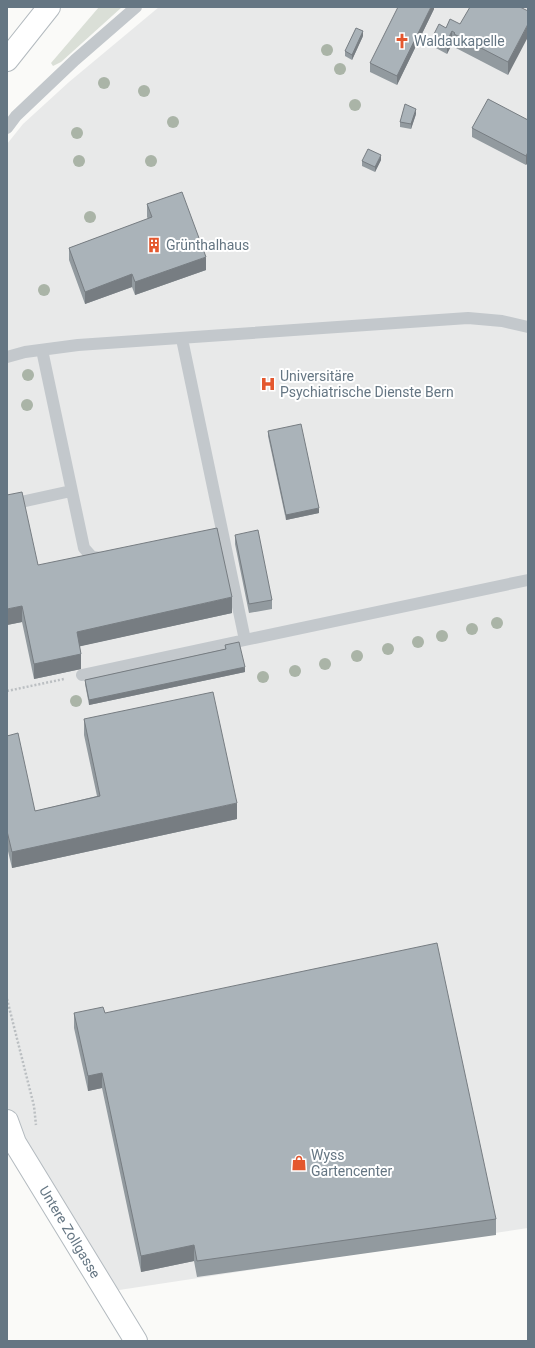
<svg xmlns="http://www.w3.org/2000/svg" width="535" height="1348" viewBox="0 0 535 1348" font-family="Roboto,sans-serif">
<style>
.built{fill:#e8e9e9}
.green{fill:#dadfd7}
.lines{fill:none;stroke-linecap:round;stroke-linejoin:round}
.secondary-casing{stroke:#b3babf;stroke-width:24}
.path{stroke:#bbbfc2;stroke-width:2.5;stroke-dasharray:2 2;stroke-linecap:butt}
.lane{stroke:#c3c8cc;stroke-width:12}
.secondary{stroke:#fff;stroke-width:22}
.tree{fill:#aab4a7}
.wall{fill:#929a9f}
.shaded-wall{fill:#777d82}
.building{fill:#aab3b9;stroke:#777d82}
.labels{text-anchor:middle;stroke-width:4;stroke-linejoin:round;paint-order:stroke}
.poi-label{font-size:14px;fill:#657683;stroke:#fff;text-anchor:start}
.street-label{font-size:14px;fill:#657683;stroke:#fff}
</style>
<rect width="100%" height="100%" fill="#fafaf8"/>
<!-- built -->
<path class="built" d="M 159,7 L 528,7 L 528,1228 L 106,1292 L 7,1121 L 7,144 L 23,124 L 69,82 Z"/>
<!-- green -->
<path class="green" d="M 99,7 L 122,7 L 61,62 L 53,66 L 51,63 Z"/>
<g class="lines">
<!-- secondary casing -->
<g class="secondary-casing">
<path id="secondary" d="M 7,60 L 49,7
M 7,1121 L 15,1143 L 136,1341"/>
</g>
<!-- path -->
<path class="path" d="M 7,691 L 64,679
M 7,999 L 34,1106 L 36,1125"/>
<!-- lane -->
<path class="lane" d="M 7,128 L 16,116 L 75,60 L 136,7
M 182,339 L 245,640 L 528,580
M 42,350 L 84,548 L 92,557 L 102,558
M 7,357 L 25,352 L 78,345 L 468,318 L 502,321 L 528,327
M 7,505 L 71,491
M 82,675 L 245,640"/>
<!-- secondary -->
<use href="#secondary" class="secondary"/>
</g>
<!-- trees -->
<g class="tree">
<circle cx="327" cy="50" r="6"/>
<circle cx="340" cy="69" r="6"/>
<circle cx="104" cy="83" r="6"/>
<circle cx="144" cy="91" r="6"/>
<circle cx="355" cy="105" r="6"/>
<circle cx="173" cy="122" r="6"/>
<circle cx="77" cy="133" r="6"/>
<circle cx="79" cy="161" r="6"/>
<circle cx="151" cy="161" r="6"/>
<circle cx="90" cy="217" r="6"/>
<circle cx="44" cy="290" r="6"/>
<circle cx="28" cy="375" r="6"/>
<circle cx="27" cy="405" r="6"/>
<circle cx="497" cy="623" r="6"/>
<circle cx="472" cy="629" r="6"/>
<circle cx="442" cy="636" r="6"/>
<circle cx="418" cy="642" r="6"/>
<circle cx="388" cy="649" r="6"/>
<circle cx="357" cy="656" r="6"/>
<circle cx="325" cy="664" r="6"/>
<circle cx="295" cy="671" r="6"/>
<circle cx="263" cy="677" r="6"/>
<circle cx="76" cy="701" r="6"/>
</g>
<!-- wall -->
<path class="wall" d="M 434,7 L 434,9 L 397,85 L 370,72 L 370,63 Z
M 520,7 L 508,75 L 454,47 L 454,45 L 452,44 L 447,54 L 434,47 L 434,34 L 446,28 L 460,24 Z
M 363,36 L 352,60 L 345,56 L 345,51 Z
M 416,114 L 411,129 L 400,127 L 400,122 Z
M 528,120 L 528,162 L 526,165 L 472,137 L 472,128 Z
M 381,160 L 375,172 L 362,166 L 362,161 Z
M 147,204 L 206,270 L 135,295 L 132,287 L 85,304 L 69,260 L 69,248 L 148,219 L 147,217 Z
M 268,431 L 319,513 L 286,520 L 268,436 Z
M 235,535 L 272,600 L 272,609 L 249,613 L 235,544 Z
M 38,565 L 232,613 L 80,646 L 81,669 L 34,679 L 22,622 L 7,625 Z
M 225,645 L 245,672 L 89,705 L 85,684 L 85,680 L 225,649 Z
M 84,719 L 237,819 L 12,868 L 7,847 L 7,736 L 35,811 L 97,796 L 84,735 Z
M 74,1013 L 105,1013 L 496,1219 L 496,1235 L 197,1277 L 194,1261 L 141,1272 L 102,1088 L 88,1091 L 74,1028 Z"/>
<!-- shaded-wall -->
<path class="shaded-wall" d="M 431,7 L 434,7 L 434,9 L 397,85 L 397,76 Z
M 528,24 L 528,37 L 508,75 L 508,62 Z
M 363,31 L 363,36 L 352,60 L 352,55 Z
M 452,31 L 452,44 L 447,54 L 447,41 Z
M 416,109 L 416,114 L 411,129 L 411,124 Z
M 528,152 L 528,162 L 526,165 L 526,156 Z
M 381,155 L 381,160 L 375,172 L 375,167 Z
M 206,257 L 206,270 L 135,295 L 135,282 Z
M 132,274 L 132,287 L 85,304 L 85,292 Z
M 319,508 L 319,513 L 286,520 L 286,515 Z
M 232,597 L 232,613 L 77,647 L 77,632 Z
M 22,606 L 22,622 L 7,625 L 7,609 Z
M 81,654 L 81,669 L 34,679 L 34,664 Z
M 245,667 L 245,672 L 89,705 L 89,700 Z
M 237,803 L 237,819 L 12,868 L 12,852 Z
M 102,1073 L 102,1088 L 88,1091 L 88,1076 Z
M 194,1245 L 194,1261 L 141,1272 L 141,1256 Z"/>
<!-- building -->
<path class="building" d="M 398,7 L 431,7 L 397,76 L 370,63 Z
M 470,7 L 520,7 L 528,11 L 528,24 L 508,62 L 454,34 L 455,33 L 452,31 L 447,41 L 434,34 L 439,24 L 446,28 L 450,19 L 460,24 Z
M 356,28 L 363,31 L 352,55 L 345,51 Z
M 488,99 L 528,120 L 528,152 L 526,156 L 472,128 Z
M 405,104 L 416,109 L 411,124 L 400,122 Z
M 368,149 L 381,155 L 375,167 L 362,161 Z
M 182,192 L 206,257 L 135,282 L 132,274 L 85,292 L 69,248 L 152,217 L 147,204 Z
M 301,424 L 319,508 L 286,515 L 268,431 Z
M 22,492 L 38,565 L 217,528 L 232,597 L 77,632 L 81,654 L 34,664 L 22,606 L 7,609 L 7,495 Z
M 258,530 L 272,600 L 249,604 L 235,535 Z
M 239,642 L 245,667 L 89,700 L 85,680 L 226,649 L 225,645 Z
M 213,692 L 237,803 L 12,852 L 7,831 L 7,736 L 18,733 L 35,811 L 100,796 L 84,719 Z
M 437,943 L 496,1219 L 197,1261 L 194,1245 L 141,1256 L 102,1073 L 88,1076 L 74,1013 L 103,1007 L 105,1013 Z"/>
<!-- icons -->
<defs>
<g id="church-bare" transform="scale(1.2)"><path d="M-1.2-6h2.4v3.5h3.3v2.4h-3.3V6h-2.4V-.1h-3.3v-2.4h3.3Z" fill="#e4572e" stroke="#fff" stroke-width="2.5" paint-order="stroke"/></g>
<g id="building-bare" transform="scale(1.2)"><path d="M-4-6H4V6H1V3H-1V6H-4ZM-2.5-4.3h1.7v1.8h-1.7ZM.8-4.3h1.7v1.8H.8ZM-2.5-1h1.7V.8h-1.7ZM.8-1h1.7V.8H.8Z" fill="#e4572e" stroke="#fff" stroke-width="2.5" paint-order="stroke"/></g>
<g id="hospital-bare" transform="scale(1.2)"><path d="M-5-5h3v3.5h4V-5h3V5h-3V1.5h-4V5h-3Z" fill="#e4572e" stroke="#fff" stroke-width="2.5" paint-order="stroke"/></g>
<g id="shop-bare" transform="scale(1.2)"><path d="M-5-2.5h2.3a2.7 3.5 0 0 1 5.4 0H5L5.5 6h-11ZM-1.5-2.5h3a1.5 2.3 0 0 0-3 0Z" fill="#e4572e" stroke="#fff" stroke-width="2.5" paint-order="stroke"/></g>
</defs>
<g fill-rule="evenodd">
<use href="#church-bare" x="402" y="41"/>
<use href="#building-bare" x="154" y="245"/>
<use href="#hospital-bare" x="268" y="384"/>
<use href="#shop-bare" x="299" y="1163"/>
</g>
<g class="labels">
<!-- poi labels -->
<g class="poi-label">
<text x="414" y="46">Waldaukapelle</text>
<text x="166" y="250">Grünthalhaus</text>
<text x="280" y="381">Universitäre<tspan x="280" dy="16">Psychiatrische Dienste Bern</tspan></text>
<text x="311" y="1160">Wyss<tspan x="311" dy="16">Gartencenter</tspan></text>
</g>
<!-- street labels -->
<g class="street-label">
<text transform="translate(70 1232) rotate(59)" y="5">Untere Zollgasse</text>
</g>
</g>
<!-- border -->
<rect width="535" height="1348" fill="none" stroke="#657683" stroke-width="16"/>
</svg>
